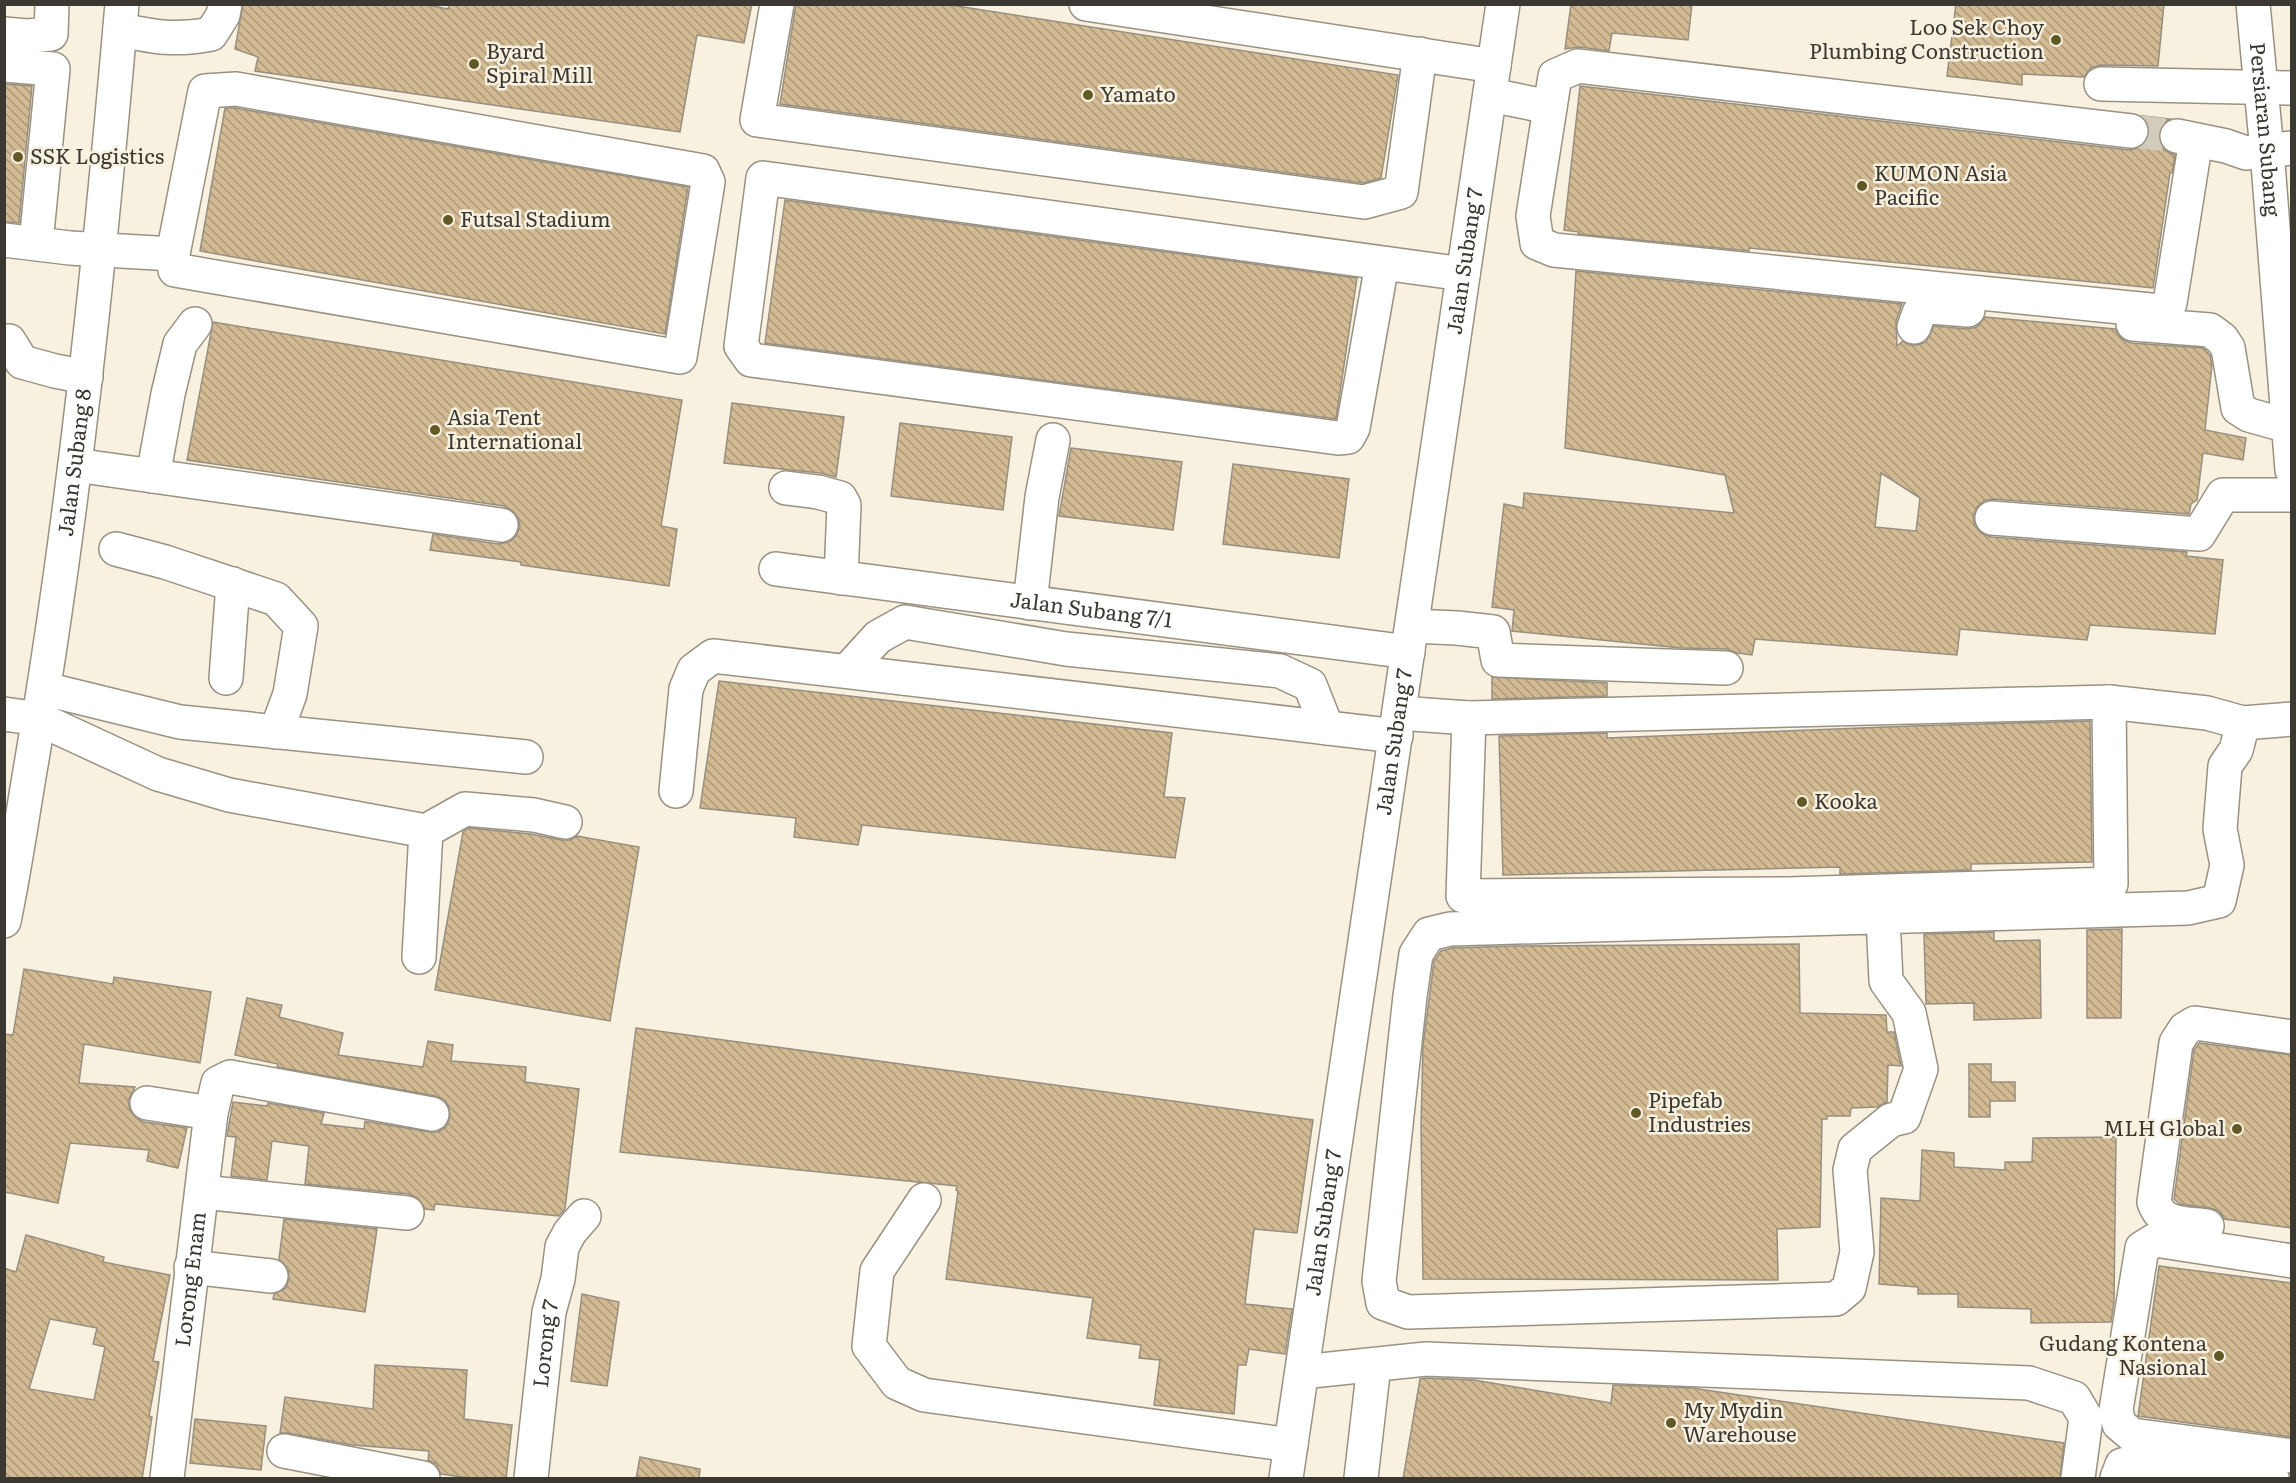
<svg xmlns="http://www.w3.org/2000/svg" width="2296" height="1483" viewBox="0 0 2296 1483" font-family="Literata,serif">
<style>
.building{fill:url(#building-back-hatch);stroke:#988f81;stroke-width:1.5;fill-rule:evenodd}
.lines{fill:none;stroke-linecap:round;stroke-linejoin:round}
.minor-tunnel{stroke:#d2ccbd;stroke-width:33;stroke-dasharray:33 16;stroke-linecap:butt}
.minor-casing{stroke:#999283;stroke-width:36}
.minor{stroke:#fff;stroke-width:33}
.poi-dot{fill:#615925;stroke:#f8f1e0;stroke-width:2}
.labels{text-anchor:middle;stroke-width:5;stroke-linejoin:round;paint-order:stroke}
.poi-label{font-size:21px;fill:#3b3831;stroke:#f8f1e0;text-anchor:start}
.street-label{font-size:21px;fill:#3b3831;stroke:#f8f1e0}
</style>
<defs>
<pattern id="building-back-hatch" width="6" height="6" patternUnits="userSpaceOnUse" patternTransform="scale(1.5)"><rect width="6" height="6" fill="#d2ba93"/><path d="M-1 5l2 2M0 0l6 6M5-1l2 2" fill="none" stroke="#ac9879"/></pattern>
</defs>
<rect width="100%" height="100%" fill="#f8f1e0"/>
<!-- building -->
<path class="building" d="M 243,4 L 423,4 L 448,9 L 449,4 L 752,4 L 744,43 L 697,35 L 680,132 L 255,71 L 258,57 L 235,49 Z
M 796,4 L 944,4 L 1398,75 L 1381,178 L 1363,183 L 780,104 Z
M 1571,4 L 1692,4 L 1688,40 L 1612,33 L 1609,51 L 1580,47 L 1565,49 Z
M 1956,4 L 2164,4 L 2158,66 L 2101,65 L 2091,68 L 2084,77 L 2022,74 L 2022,85 L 1947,76 Z
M 4,84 L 32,86 L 19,223 L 4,222 Z
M 1580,86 L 2129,150 L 2139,148 L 2146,142 L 2149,134 L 2148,124 L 2142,116 L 2170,119 L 2163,124 L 2159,133 L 2159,141 L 2164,150 L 2175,155 L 2172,173 L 2170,173 L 2153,288 L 1749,248 L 1749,251 L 1578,234 L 1579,232 L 1564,230 Z
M 225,108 L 235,108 L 688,187 L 665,334 L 200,251 Z
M 785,200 L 1357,278 L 1336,419 L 765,343 Z
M 1576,271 L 1902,304 L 1896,321 L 1897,346 L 1903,341 L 1908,345 L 1917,345 L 1926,342 L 1934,326 L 1967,329 L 1977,327 L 1985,317 L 2115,329 L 2122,339 L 2131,343 L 2203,348 L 2210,355 L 2212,365 L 2205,430 L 2246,438 L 2243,460 L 2203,453 L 2197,500 L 2191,504 L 2189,514 L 1993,499 L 1984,501 L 1977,507 L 1973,517 L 1975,526 L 1981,533 L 1991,537 L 2187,552 L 2186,556 L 2223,560 L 2215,634 L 2090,625 L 2087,640 L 1960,629 L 1957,655 L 1755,639 L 1752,655 L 1737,653 L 1727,649 L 1681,648 L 1512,631 L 1514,610 L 1492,607 L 1504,504 L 1523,508 L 1524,493 L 1734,513 L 1725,475 L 1565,448 ZM 1881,473 L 1920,498 L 1916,531 L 1875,527 Z
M 213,322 L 682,400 L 661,526 L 677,529 L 669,586 L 521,565 L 521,562 L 430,550 L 433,534 L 498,544 L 509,542 L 516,536 L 520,527 L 519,519 L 513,511 L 504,506 L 187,460 Z
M 732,403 L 844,417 L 836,477 L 820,473 L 724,463 Z
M 900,423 L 1012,437 L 1003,510 L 891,496 Z
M 1071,448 L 1182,462 L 1173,530 L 1059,516 Z
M 1233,464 L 1349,479 L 1339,558 L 1223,544 Z
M 1492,677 L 1607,683 L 1607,696 L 1492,699 Z
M 719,681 L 1172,733 L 1164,797 L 1185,798 L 1175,858 L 862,825 L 858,845 L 794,837 L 796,818 L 700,808 Z
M 2090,721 L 2092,862 L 1971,864 L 1971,870 L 1840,874 L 1840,867 L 1503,875 L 1499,736 L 1607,733 L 1607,738 L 1912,726 Z
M 469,828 L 531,834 L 561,840 L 570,840 L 577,836 L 639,847 L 610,1021 L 435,990 L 463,832 Z
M 2122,929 L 2121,1018 L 2087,1018 L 2087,930 Z
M 1994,932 L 1994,941 L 2040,940 L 2041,1018 L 1974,1020 L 1974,1003 L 1926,1004 L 1924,934 Z
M 1799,944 L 1800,1013 L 1886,1015 L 1887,1032 L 1894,1032 L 1901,1066 L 1888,1065 L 1887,1102 L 1877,1107 L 1851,1108 L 1850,1116 L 1827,1116 L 1827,1119 L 1822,1119 L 1820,1227 L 1777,1229 L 1778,1280 L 1423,1279 L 1421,1126 L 1423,1046 L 1434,961 L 1441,951 L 1452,948 L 1514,946 Z
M 24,969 L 113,984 L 114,977 L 211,992 L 200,1063 L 84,1044 L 79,1083 L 135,1087 L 128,1101 L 130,1110 L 136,1118 L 144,1122 L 187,1128 L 178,1168 L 147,1161 L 149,1150 L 70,1143 L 58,1203 L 4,1192 L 4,1034 L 13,1035 Z
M 247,998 L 282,1005 L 279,1017 L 343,1033 L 338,1055 L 423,1067 L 428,1041 L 453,1045 L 451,1061 L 526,1067 L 525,1082 L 579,1089 L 565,1209 L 559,1216 L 435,1204 L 434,1210 L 425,1209 L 418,1198 L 409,1194 L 305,1184 L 309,1146 L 272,1141 L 267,1180 L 231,1176 L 236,1137 L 227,1136 L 233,1102 L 267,1106 L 268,1103 L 324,1113 L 321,1124 L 364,1129 L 365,1121 L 429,1132 L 438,1132 L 446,1127 L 450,1117 L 449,1107 L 445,1100 L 435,1096 L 277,1067 L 278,1064 L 235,1055 Z
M 636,1028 L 1313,1120 L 1297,1233 L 1254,1229 L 1245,1304 L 1292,1309 L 1285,1354 L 1249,1349 L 1246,1365 L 1238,1365 L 1234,1414 L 1154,1405 L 1160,1360 L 1139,1358 L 1141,1345 L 1087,1338 L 1093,1298 L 946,1279 L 958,1191 L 956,1190 L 957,1186 L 620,1152 Z
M 2199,1043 L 2292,1055 L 2292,1228 L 2224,1219 L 2219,1211 L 2210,1208 L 2180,1204 L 2174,1199 L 2194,1050 Z
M 1969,1064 L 1991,1064 L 1991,1082 L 2015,1082 L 2015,1101 L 1990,1101 L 1990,1117 L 1969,1117 Z
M 2116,1137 L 2114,1302 L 2111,1322 L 2031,1323 L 2031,1309 L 1958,1307 L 1958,1294 L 1918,1294 L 1918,1287 L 1879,1284 L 1881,1198 L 1920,1201 L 1922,1150 L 1954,1153 L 1954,1167 L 2005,1170 L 2005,1162 L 2032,1162 L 2033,1138 Z
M 284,1219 L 377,1229 L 365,1312 L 273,1299 L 274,1294 L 286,1288 L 289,1279 L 288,1268 L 279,1259 Z
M 26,1235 L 104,1257 L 103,1262 L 170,1275 L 153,1361 L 159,1362 L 149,1416 L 152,1417 L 142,1479 L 4,1479 L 4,1268 L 16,1272 ZM 50,1319 L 97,1328 L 93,1344 L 105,1347 L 94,1400 L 29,1389 Z
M 2159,1266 L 2292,1283 L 2292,1437 L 2138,1416 Z
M 582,1294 L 619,1302 L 607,1386 L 571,1381 Z
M 375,1365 L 467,1370 L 464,1419 L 512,1425 L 506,1479 L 477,1479 L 441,1474 L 436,1464 L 428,1460 L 429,1451 L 352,1445 L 288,1433 L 280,1433 L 285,1397 L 373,1409 Z
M 1427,1378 L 1474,1380 L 1611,1403 L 1613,1385 L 1692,1388 L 2064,1443 L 2060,1479 L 1403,1479 L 1420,1379 Z
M 195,1419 L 266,1426 L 261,1470 L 190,1463 Z
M 640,1457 L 700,1469 L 699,1479 L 636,1479 Z"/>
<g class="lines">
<!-- minor-tunnel -->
<path class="minor-tunnel" d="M 2131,131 L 2177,136"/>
<!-- minor casing -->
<g class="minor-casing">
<g id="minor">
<path d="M 777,4 L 757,120 L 1364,202 L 1401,192 L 1420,54"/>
<path d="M 1086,4 L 1494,66"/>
<path id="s1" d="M 2253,4 L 2267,151 L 2292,470"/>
<path d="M 120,30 C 155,37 175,41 211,34 L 223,15 L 225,4"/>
<path d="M 4,34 L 27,36 L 51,34 L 52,4"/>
<path d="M 4,65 L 53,69 L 36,243"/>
<path d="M 2101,84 L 2292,88"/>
<path d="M 1490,95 L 1550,107"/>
<path d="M 2131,131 L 1578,66 L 1555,76 L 1533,216 L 1537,243 L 1554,250 L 2160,311 L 2170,303 L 2196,140"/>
<path d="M 2177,136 L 2226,146 L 2246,153 L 2292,148"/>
<path d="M 4,240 L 70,248 L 173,254 L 175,270 L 680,357 L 708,182 L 703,171 L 236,89 L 205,91 L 173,254"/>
<path d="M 1382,264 L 1353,428 L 1348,437 L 1338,438 L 751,360 L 741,346 L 763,178 L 1463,274"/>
<path d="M 2133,324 L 2210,330 L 2222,339 L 2228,348 L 2238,408 L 2249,415 L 2288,426"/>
<path d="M 1914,327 L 1919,313 L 1930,307 L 1968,310"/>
<path d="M 4,341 L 9,341 L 22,362 L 55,371 L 86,377"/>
<path d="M 75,465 L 501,525"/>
<path d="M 153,476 L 168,394 L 180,344 L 195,324"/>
<path d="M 786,488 L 818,492 L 840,498 L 844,505 L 841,578"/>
<path d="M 1992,518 L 2199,534 L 2223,495 L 2292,495"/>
<path d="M 116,549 L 165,562 L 276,599 L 301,626 L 290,694 L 276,732"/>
<path id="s2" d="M 776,569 L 1408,652"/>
<path d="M 1030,603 L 1042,497 L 1053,440"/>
<path d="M 1412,626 L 1457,628 L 1493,632 L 1498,660 L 1726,668"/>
<path d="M 847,671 L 878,637 L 905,622 L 1066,649 L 1280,671 L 1310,685 L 1327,728"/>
<path d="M 226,678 L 233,584"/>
<path d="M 45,689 L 180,722 L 526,757"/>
<path d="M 1399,713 L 1469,718 L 2109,702 L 2207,713 L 2243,723 L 2292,719"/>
<path d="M 4,714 L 39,719 L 158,774 L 229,795 L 426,831 L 465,809 L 534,815 L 565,822"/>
<path d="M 1469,718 L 1463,896 L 1788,894 L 2111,884 L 2109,702"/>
<path d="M 676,791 L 686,689 L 694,670 L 713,656 L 1396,736"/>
<path d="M 1883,917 L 1886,981 L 1909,1013 L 1921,1069 L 1904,1117 L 1891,1120 L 1855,1149 L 1850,1170 L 1857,1252 L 1849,1288 L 1836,1299 L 1408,1312 L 1383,1303 L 1379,1281 L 1410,996 L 1416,954 L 1429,934 L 1450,929 L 2188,908 L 2219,901 L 2227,865 L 2220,829 L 2225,766 L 2236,750 L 2243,723"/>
<path id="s3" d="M 4,921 C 15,869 22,817 31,765 C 74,513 100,259 122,4"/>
<path d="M 419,957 L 426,831"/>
<path d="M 147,1103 L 211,1113"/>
<path d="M 202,1192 L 407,1213"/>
<path d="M 924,1200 L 877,1271 L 869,1346 L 897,1383 L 924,1395 L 1291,1445"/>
<path d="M 2207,1226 C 2185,1223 2162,1226 2154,1202 L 2176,1043 L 2185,1029 L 2195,1023 L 2292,1037"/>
<path d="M 2292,1261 L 2155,1240 L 2142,1248 L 2116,1410 L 2119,1424 L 2132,1435 L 2292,1456"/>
<path d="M 191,1267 L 271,1276"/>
<path d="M 1302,1372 L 1426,1359 L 2029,1383 L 2074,1398 L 2086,1418 L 2078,1478"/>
<path d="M 284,1451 L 423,1478"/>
<path id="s4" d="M 167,1478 L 211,1113 L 218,1083 L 230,1077 L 432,1114"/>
<path id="s5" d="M 531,1478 L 549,1312 L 558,1279 L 562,1247 L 570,1232 L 584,1216"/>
<path id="s6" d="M 1286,1478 L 1503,4"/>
<path d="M 1361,1478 L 1374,1365"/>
<path d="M 2117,1478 L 2122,1465 L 2134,1462 L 2272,1478"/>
</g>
</g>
<!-- minor -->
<use href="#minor" class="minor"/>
</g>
<!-- markers -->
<g class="poi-dot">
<circle cx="2056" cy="40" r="6"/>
<circle cx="474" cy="64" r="6"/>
<circle cx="1088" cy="95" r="6"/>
<circle cx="18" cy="157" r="6"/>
<circle cx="1862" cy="186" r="6"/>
<circle cx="448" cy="220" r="6"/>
<circle cx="435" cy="430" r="6"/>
<circle cx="1802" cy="802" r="6"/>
<circle cx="1636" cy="1113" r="6"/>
<circle cx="2237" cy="1129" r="6"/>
<circle cx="2219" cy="1356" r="6"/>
<circle cx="1671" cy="1423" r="6"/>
</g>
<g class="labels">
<!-- poi labels -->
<g class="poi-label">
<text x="2044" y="35" text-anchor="end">Loo Sek Choy<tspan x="2044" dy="24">Plumbing Construction</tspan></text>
<text x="486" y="59">Byard<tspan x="486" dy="24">Spiral Mill</tspan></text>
<text x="1100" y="102">Yamato</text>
<text x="30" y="164">SSK Logistics</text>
<text x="1874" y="181">KUMON Asia<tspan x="1874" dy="24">Pacific</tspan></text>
<text x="460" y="227">Futsal Stadium</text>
<text x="447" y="425">Asia Tent<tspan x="447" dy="24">International</tspan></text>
<text x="1814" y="809">Kooka</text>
<text x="1648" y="1108">Pipefab<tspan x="1648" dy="24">Industries</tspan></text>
<text x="2225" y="1136" text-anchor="end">MLH Global</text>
<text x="2207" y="1351" text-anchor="end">Gudang Kontena<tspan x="2207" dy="24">Nasional</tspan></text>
<text x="1683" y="1418">My Mydin<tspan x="1683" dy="24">Warehouse</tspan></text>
</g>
<!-- street labels -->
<g class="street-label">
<text dy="7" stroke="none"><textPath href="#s1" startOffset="126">Persiaran Subang</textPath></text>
<text dy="7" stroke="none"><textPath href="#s6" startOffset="1230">Jalan Subang 7</textPath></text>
<text dy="7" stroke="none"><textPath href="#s3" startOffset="464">Jalan Subang 8</textPath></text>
<text dy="7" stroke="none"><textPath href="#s2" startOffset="318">Jalan Subang 7/1</textPath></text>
<text dy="7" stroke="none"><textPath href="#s6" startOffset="744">Jalan Subang 7</textPath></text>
<text dy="7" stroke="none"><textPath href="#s6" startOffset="258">Jalan Subang 7</textPath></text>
<text dy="7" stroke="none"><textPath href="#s4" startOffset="200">Lorong Enam</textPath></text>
<text dy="7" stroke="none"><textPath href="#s5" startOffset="135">Lorong 7</textPath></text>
</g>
</g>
<!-- border -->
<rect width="2296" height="1483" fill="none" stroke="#3b3831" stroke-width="12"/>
</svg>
